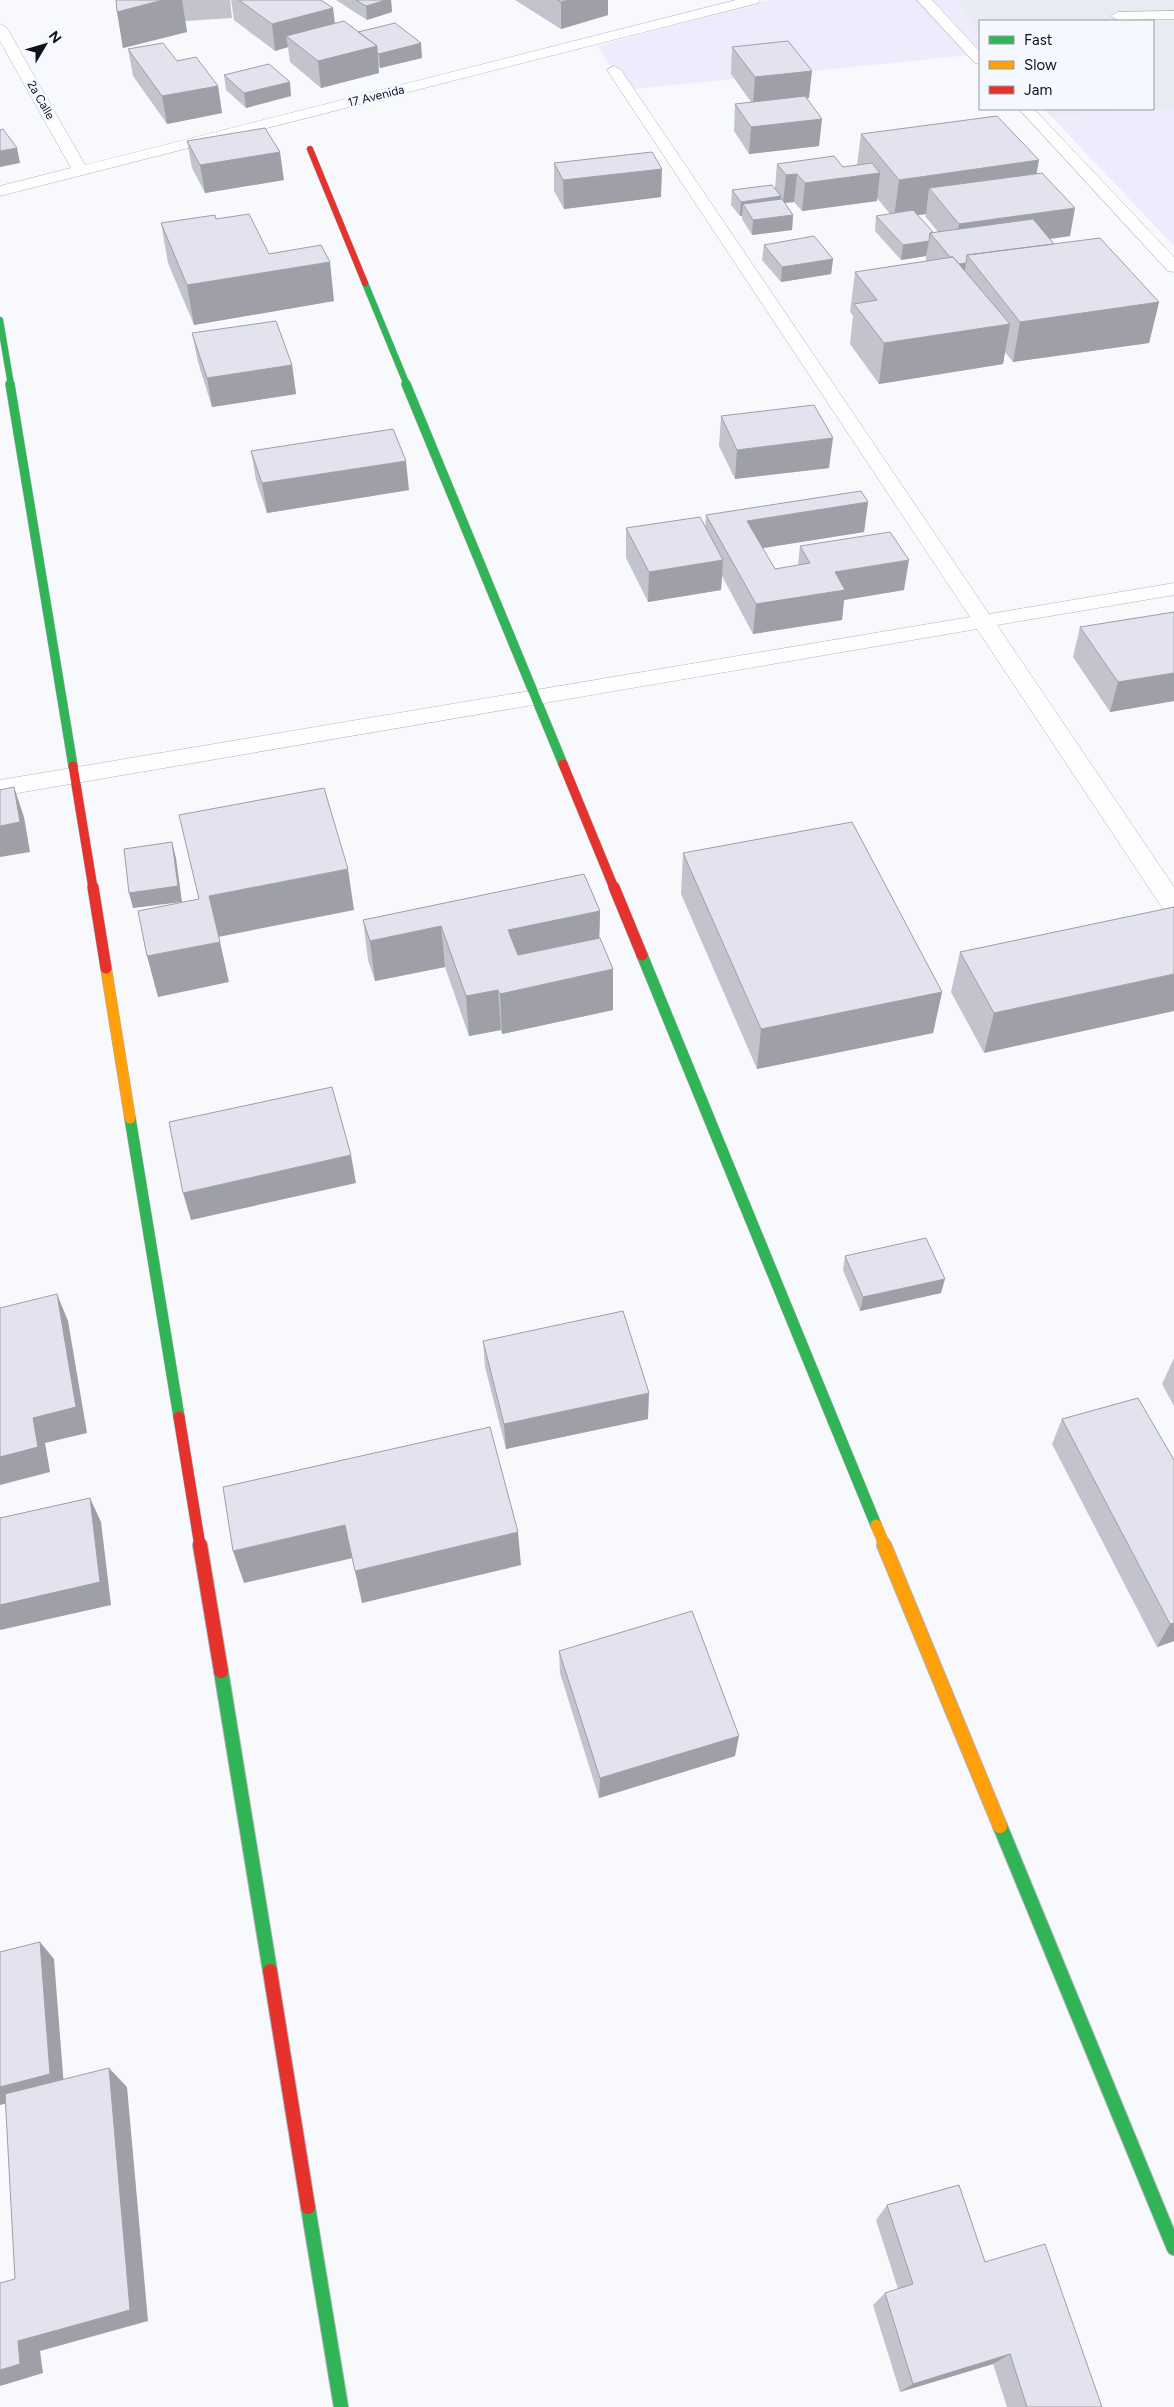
<svg xmlns="http://www.w3.org/2000/svg" width="1174" height="2407" viewBox="0 0 1174 2407" font-family="Figtree,sans-serif">
<style>
.built{fill:#e8ebf1}
.green{fill:#efeafc}
.lines{fill:none;stroke-linecap:round;stroke-linejoin:round}
.lane-casing{stroke:#b0b4bb;stroke-width:1}
.street-casing{stroke:#b0b4bb;stroke-width:1}
.fast-far3-casing{stroke:#b0b4bb;stroke-width:7}
.fast-far2-casing{stroke:#b0b4bb;stroke-width:10}
.fast-far1-casing{stroke:#b0b4bb;stroke-width:12}
.fast-casing{stroke:#b0b4bb;stroke-width:16}
.slow-far1-casing{stroke:#b0b4bb;stroke-width:12}
.slow-casing{stroke:#b0b4bb;stroke-width:16}
.jam-far3-casing{stroke:#b0b4bb;stroke-width:7}
.jam-far2-casing{stroke:#b0b4bb;stroke-width:10}
.jam-far1-casing{stroke:#b0b4bb;stroke-width:12}
.jam-casing{stroke:#b0b4bb;stroke-width:16}
.lane{fill:#fefeff;fill-rule:evenodd}
.street{fill:#fefeff;fill-rule:evenodd}
.fast-far3{stroke:#30b455;stroke-width:6}
.fast-far2{stroke:#30b455;stroke-width:9}
.fast-far1{stroke:#30b455;stroke-width:11}
.fast{stroke:#30b455;stroke-width:14}
.slow-far1{stroke:#ff9f0a;stroke-width:11}
.slow{stroke:#ff9f0a;stroke-width:14}
.jam-far3{stroke:#e5322d;stroke-width:6}
.jam-far2{stroke:#e5322d;stroke-width:9}
.jam-far1{stroke:#e5322d;stroke-width:11}
.jam{stroke:#e5322d;stroke-width:14}
.wall{fill:#c2c3cd;fill-rule:evenodd}
.shaded-wall{fill:#9e9fa7}
.building{fill:#e2e3ee;stroke:#9e9fa7}
.labels{text-anchor:middle;stroke-width:5;stroke-linejoin:round;paint-order:stroke}
.far-street-label{font-size:12px;fill:#0c111c;stroke:#f5f8ff}
</style>
<rect width="100%" height="100%" fill="#f7f9fd"/>
<!-- built -->
<path class="built" d="M 958,0 L 1174,0 L 1174,108 L 1051,116 L 1044,109 L 1153,109 L 1153,21 L 980,21 L 980,36 Z"/>
<!-- green -->
<path class="green" d="M 769,0 L 958,0 L 980,36 L 980,54 L 624,90 L 598,46 Z
M 1174,108 L 1174,246 L 1051,116 Z"/>
<g class="lines">
<!-- lane casing -->
<g class="lane-casing">
<path id="lane" d="M 1174,11 L 1174,19 L 1118,20 L 1111,16 L 1118,12 Z"/>
</g>
<!-- street casing -->
<g class="street-casing">
<path id="street" d="M 736,0 L 760,0 L 758,3 L 0,196 L 0,186 L 71,168 L 0,41 L 0,24 L 7,28 L 85,165 Z
M 917,0 L 932,0 L 980,52 L 980,64 L 975,63 Z
M 614,66 L 621,70 L 989,614 L 1174,583 L 1174,595 L 997,625 L 1174,887 L 1174,914 L 1165,912 L 977,629 L 0,796 L 0,780 L 970,617 L 607,70 Z
M 1019,109 L 1034,109 L 1174,257 L 1174,272 L 1168,271 Z"/>
</g>
<!-- fast-far3 casing -->
<g class="fast-far3-casing">
<path id="fast-far3" d="M 365,283 L 407,385
M 0,320 L 11,385"/>
</g>
<!-- fast-far2 casing -->
<g class="fast-far2-casing">
<path id="fast-far2" d="M 10,384 L 73,766
M 406,384 L 563,764"/>
</g>
<!-- fast-far1 casing -->
<g class="fast-far1-casing">
<path id="fast-far1" d="M 642,955 L 876,1525
M 130,1118 L 179,1417"/>
</g>
<!-- fast casing -->
<g class="fast-casing">
<path id="fast" d="M 221,1671 L 270,1971
M 1000,1826 L 1174,2248
M 308,2207 L 341,2407"/>
</g>
<!-- slow-far1 casing -->
<g class="slow-far1-casing">
<path id="slow-far1" d="M 106,968 L 130,1118
M 876,1525 L 885,1546"/>
</g>
<!-- slow casing -->
<g class="slow-casing">
<path id="slow" d="M 884,1545 L 1000,1826"/>
</g>
<!-- jam-far3 casing -->
<g class="jam-far3-casing">
<path id="jam-far3" d="M 310,149 L 365,283"/>
</g>
<!-- jam-far2 casing -->
<g class="jam-far2-casing">
<path id="jam-far2" d="M 563,764 L 614,888
M 73,766 L 93,888"/>
</g>
<!-- jam-far1 casing -->
<g class="jam-far1-casing">
<path id="jam-far1" d="M 93,887 L 106,968
M 614,887 L 642,955
M 179,1417 L 200,1546"/>
</g>
<!-- jam casing -->
<g class="jam-casing">
<path id="jam" d="M 200,1545 L 221,1671
M 270,1971 L 308,2207"/>
</g>
<!-- lane -->
<use href="#lane" class="lane"/>
<!-- street -->
<use href="#street" class="street"/>
<!-- fast-far3 -->
<use href="#fast-far3" class="fast-far3"/>
<!-- fast-far2 -->
<use href="#fast-far2" class="fast-far2"/>
<!-- fast-far1 -->
<use href="#fast-far1" class="fast-far1"/>
<!-- fast -->
<use href="#fast" class="fast"/>
<!-- slow-far1 -->
<use href="#slow-far1" class="slow-far1"/>
<!-- slow -->
<use href="#slow" class="slow"/>
<!-- jam-far3 -->
<use href="#jam-far3" class="jam-far3"/>
<!-- jam-far2 -->
<use href="#jam-far2" class="jam-far2"/>
<!-- jam-far1 -->
<use href="#jam-far1" class="jam-far1"/>
<!-- jam -->
<use href="#jam" class="jam"/>
</g>
<!-- wall -->
<path class="wall" d="M 116,0 L 230,0 L 232,18 L 185,21 L 187,32 L 123,48 Z
M 231,0 L 321,0 L 333,8 L 335,24 L 358,32 L 422,58 L 380,68 L 378,66 L 379,73 L 321,88 L 290,62 L 288,47 L 275,51 L 234,20 Z
M 336,0 L 391,0 L 392,12 L 367,20 Z
M 515,0 L 608,0 L 608,15 L 561,29 Z
M 732,47 L 809,98 L 807,98 L 819,146 L 749,154 L 734,131 L 735,104 L 751,102 L 731,74 Z
M 128,49 L 177,61 L 218,86 L 222,113 L 167,124 L 133,76 Z
M 224,75 L 291,96 L 246,108 L 226,90 Z
M 861,134 L 1037,173 L 1070,236 L 1050,239 L 1054,244 L 1159,302 L 1149,343 L 1013,362 L 1005,352 L 1003,364 L 879,384 L 850,344 L 853,316 L 850,312 L 855,272 L 926,261 L 926,256 L 901,260 L 875,231 L 876,216 L 890,214 L 877,198 L 877,201 L 802,211 L 794,202 L 785,203 L 793,215 L 792,230 L 752,235 L 742,219 L 742,216 L 740,216 L 731,205 L 732,190 L 775,188 L 777,164 L 843,167 L 857,165 ZM 926,214 L 925,216 L 938,232 L 933,232 L 917,215 Z
M 187,141 L 284,180 L 205,193 L 192,168 Z
M 554,163 L 661,197 L 564,209 L 554,191 Z
M 216,219 L 269,254 L 334,301 L 194,325 L 168,263 L 161,223 Z
M 764,245 L 833,259 L 831,274 L 781,282 L 762,260 Z
M 192,333 L 292,365 L 296,394 L 212,407 L 198,362 Z
M 721,416 L 829,468 L 735,479 L 719,446 Z
M 251,451 L 409,490 L 267,513 L 256,480 Z
M 868,502 L 864,532 L 762,548 L 775,569 L 798,565 L 800,546 L 904,590 L 844,600 L 842,620 L 753,634 L 722,576 L 721,590 L 648,602 L 626,558 L 626,528 L 705,528 L 706,515 Z
M 1174,612 L 1174,701 L 1110,712 L 1073,657 L 1080,627 Z
M 683,853 L 942,992 L 933,1033 L 757,1069 L 681,894 Z
M 1174,907 L 984,1053 L 951,992 L 960,952 Z
M 600,911 L 599,938 L 613,969 L 613,1010 L 502,1034 L 501,1030 L 469,1036 L 445,967 L 375,981 L 368,960 L 363,920 Z
M 845,1256 L 941,1293 L 860,1311 L 843,1270 Z
M 483,1341 L 648,1419 L 506,1449 L 485,1367 Z
M 1174,1358 L 1174,1406 L 1162,1384 Z
M 1138,1398 L 1174,1641 L 1157,1647 L 1052,1444 L 1062,1419 Z
M 559,1651 L 735,1756 L 599,1798 L 560,1673 Z
M 887,2205 L 985,2262 L 1102,2407 L 1007,2407 L 993,2364 L 900,2392 L 873,2305 L 885,2293 L 898,2289 L 876,2220 Z"/>
<!-- shaded-wall -->
<path class="shaded-wall" d="M 163,0 L 182,0 L 187,32 L 123,48 L 117,12 Z
M 386,0 L 391,0 L 392,12 L 367,20 L 366,6 Z
M 570,0 L 608,0 L 608,15 L 561,29 L 561,2 Z
M 333,8 L 336,35 L 286,36 L 288,47 L 275,51 L 272,24 Z
M 421,43 L 422,58 L 380,68 L 379,54 Z
M 377,46 L 379,73 L 321,88 L 318,61 Z
M 812,71 L 809,98 L 753,104 L 755,77 Z
M 290,82 L 291,96 L 246,108 L 244,93 Z
M 218,86 L 222,113 L 167,124 L 162,96 Z
M 822,119 L 819,146 L 749,154 L 751,127 Z
M 17,148 L 20,163 L 0,167 L 0,151 Z
M 280,152 L 284,180 L 205,193 L 200,165 Z
M 1039,160 L 1032,199 L 929,188 L 926,214 L 894,218 L 899,180 Z
M 662,169 L 661,197 L 564,209 L 563,180 Z
M 880,173 L 877,201 L 802,211 L 805,183 Z
M 797,174 L 794,202 L 783,203 L 786,175 Z
M 781,196 L 780,211 L 743,204 L 742,216 L 740,216 L 741,202 Z
M 1075,208 L 1070,236 L 955,252 L 959,224 Z
M 793,215 L 792,230 L 752,235 L 753,220 Z
M 929,241 L 926,256 L 901,260 L 903,245 Z
M 833,259 L 831,274 L 781,282 L 782,267 Z
M 330,262 L 334,301 L 194,325 L 187,285 Z
M 966,263 L 962,292 L 955,265 Z
M 1159,302 L 1149,343 L 1013,362 L 1020,322 Z
M 1010,324 L 1003,364 L 879,384 L 884,343 Z
M 292,365 L 296,394 L 212,407 L 207,378 Z
M 833,438 L 829,468 L 735,479 L 737,450 Z
M 406,461 L 409,490 L 267,513 L 262,483 Z
M 868,502 L 864,532 L 745,551 L 747,521 Z
M 723,560 L 721,590 L 648,602 L 649,572 Z
M 909,560 L 904,590 L 844,600 L 842,620 L 753,634 L 756,604 L 835,572 Z
M 1174,673 L 1174,701 L 1110,712 L 1118,682 Z
M 14,787 L 24,817 L 30,852 L 0,857 L 0,826 Z
M 172,842 L 176,858 L 182,902 L 133,908 L 129,893 Z
M 348,869 L 354,910 L 218,937 L 209,896 Z
M 600,911 L 599,951 L 510,971 L 508,930 Z
M 441,926 L 445,967 L 375,981 L 370,941 Z
M 220,942 L 229,982 L 158,997 L 147,956 Z
M 613,969 L 613,1010 L 502,1034 L 500,994 Z
M 1174,974 L 1174,1011 L 984,1053 L 994,1013 Z
M 498,990 L 501,1030 L 469,1036 L 466,996 Z
M 942,992 L 933,1033 L 757,1069 L 761,1029 Z
M 351,1155 L 356,1183 L 191,1220 L 183,1193 Z
M 945,1279 L 941,1293 L 860,1311 L 863,1297 Z
M 57,1294 L 68,1321 L 87,1433 L 45,1443 L 50,1472 L 0,1485 L 0,1457 L 33,1418 Z
M 649,1393 L 648,1419 L 506,1449 L 504,1424 Z
M 90,1498 L 101,1522 L 111,1605 L 0,1630 L 0,1605 Z
M 345,1525 L 353,1558 L 244,1583 L 233,1551 Z
M 518,1532 L 521,1565 L 362,1603 L 355,1571 Z
M 1174,1623 L 1174,1641 L 1157,1647 L 1170,1624 Z
M 739,1736 L 735,1756 L 599,1798 L 600,1778 Z
M 40,1942 L 54,1959 L 64,2087 L 0,2105 L 0,2087 Z
M 109,2068 L 127,2087 L 148,2321 L 40,2351 L 43,2373 L 0,2386 L 0,2370 L 18,2341 Z
M 1010,2354 L 993,2364 L 900,2392 L 913,2384 Z"/>
<!-- building -->
<path class="building" d="M 116,0 L 163,0 L 117,12 Z
M 239,0 L 321,0 L 333,8 L 272,24 Z
M 356,0 L 386,0 L 366,6 Z
M 557,0 L 570,0 L 561,2 Z
M 344,21 L 377,46 L 318,61 L 286,36 Z
M 395,23 L 421,43 L 379,54 L 377,52 L 377,46 L 358,32 Z
M 788,41 L 812,71 L 755,77 L 732,47 Z
M 163,43 L 177,61 L 196,57 L 218,86 L 162,96 L 128,49 Z
M 269,64 L 290,82 L 244,93 L 224,75 Z
M 805,96 L 822,119 L 751,127 L 735,104 Z
M 997,116 L 1039,160 L 899,180 L 861,134 Z
M 265,128 L 280,152 L 200,165 L 187,141 Z
M 3,129 L 17,148 L 0,151 L 0,130 Z
M 652,152 L 662,169 L 563,180 L 554,163 Z
M 834,156 L 843,167 L 872,163 L 880,173 L 805,183 L 797,174 L 786,175 L 777,164 Z
M 1042,173 L 1075,208 L 959,224 L 929,188 Z
M 772,185 L 781,196 L 741,202 L 732,190 Z
M 782,199 L 793,215 L 753,220 L 743,204 Z
M 913,210 L 933,232 L 930,233 L 929,241 L 903,245 L 876,216 Z
M 249,214 L 269,254 L 321,245 L 330,262 L 187,285 L 161,223 L 215,215 L 216,219 Z
M 1033,219 L 1054,244 L 967,255 L 966,263 L 959,264 L 953,257 L 950,257 L 930,233 Z
M 814,236 L 833,259 L 782,267 L 764,245 Z
M 1100,238 L 1159,302 L 1020,322 L 967,255 Z
M 953,257 L 1010,324 L 884,343 L 854,304 L 877,300 L 855,272 Z
M 276,321 L 292,365 L 207,378 L 192,333 Z
M 814,405 L 833,438 L 737,450 L 721,416 Z
M 393,429 L 406,461 L 262,483 L 251,451 Z
M 861,491 L 868,502 L 747,521 L 775,569 L 810,563 L 800,546 L 890,532 L 909,560 L 835,572 L 845,590 L 756,604 L 706,515 Z
M 700,517 L 723,560 L 649,572 L 626,528 Z
M 1174,612 L 1174,673 L 1118,682 L 1080,627 Z
M 14,787 L 20,822 L 0,826 L 0,790 Z
M 324,788 L 348,869 L 209,896 L 220,942 L 147,956 L 138,911 L 199,899 L 179,815 Z
M 852,822 L 942,992 L 761,1029 L 683,853 Z
M 172,842 L 178,886 L 129,893 L 124,849 Z
M 584,874 L 600,911 L 508,930 L 518,955 L 600,938 L 613,969 L 500,994 L 498,990 L 466,996 L 441,926 L 370,941 L 363,920 Z
M 1174,907 L 1174,974 L 994,1013 L 960,952 Z
M 332,1087 L 351,1155 L 183,1193 L 169,1122 Z
M 926,1238 L 945,1279 L 863,1297 L 845,1256 Z
M 57,1294 L 76,1407 L 33,1418 L 38,1447 L 0,1457 L 0,1308 Z
M 623,1311 L 649,1393 L 504,1424 L 483,1341 Z
M 1138,1398 L 1174,1460 L 1174,1623 L 1170,1624 L 1062,1419 Z
M 490,1427 L 518,1532 L 355,1571 L 345,1525 L 233,1551 L 223,1487 Z
M 90,1498 L 100,1582 L 0,1605 L 0,1518 Z
M 692,1611 L 739,1736 L 600,1778 L 559,1651 Z
M 40,1942 L 50,2074 L 0,2087 L 0,1952 Z
M 109,2068 L 130,2310 L 18,2341 L 20,2364 L 0,2370 L 0,2283 L 15,2279 L 5,2094 Z
M 959,2185 L 985,2262 L 1045,2244 L 1102,2407 L 1027,2407 L 1010,2354 L 913,2384 L 885,2293 L 913,2284 L 887,2205 Z"/>
<g class="labels">
<!-- far-street labels -->
<g class="far-street-label">
<text transform="translate(376 96) rotate(-14)" y="4">17 Avenida</text>
<text transform="translate(41 100) rotate(60)" y="4">2a Calle</text>
</g>
</g>
<!-- legend -->
<rect x="979" y="20" width="175" height="90" fill="#f5f8ff" stroke="#989ca4"/>
<rect x="989" y="36" width="25" height="8" fill="#30b455" stroke="#989ca4"/>
<text x="1024" y="45" font-size="15" fill="#0c111c">Fast</text>
<rect x="989" y="61" width="25" height="8" fill="#ff9f0a" stroke="#989ca4"/>
<text x="1024" y="70" font-size="15" fill="#0c111c">Slow</text>
<rect x="989" y="86" width="25" height="8" fill="#e5322d" stroke="#989ca4"/>
<text x="1024" y="95" font-size="15" fill="#0c111c">Jam</text>
<!-- north arrow -->
<g transform="translate(45 45) rotate(52)" stroke="#f5f8ff" stroke-width="4" paint-order="stroke">
<path d="M0-4L9 19L0 12L-9 19Z" fill="#0c111c"/>
<text y="-8" font-size="14" font-weight="bold" text-anchor="middle" fill="#0c111c">N</text>
</g>
</svg>
